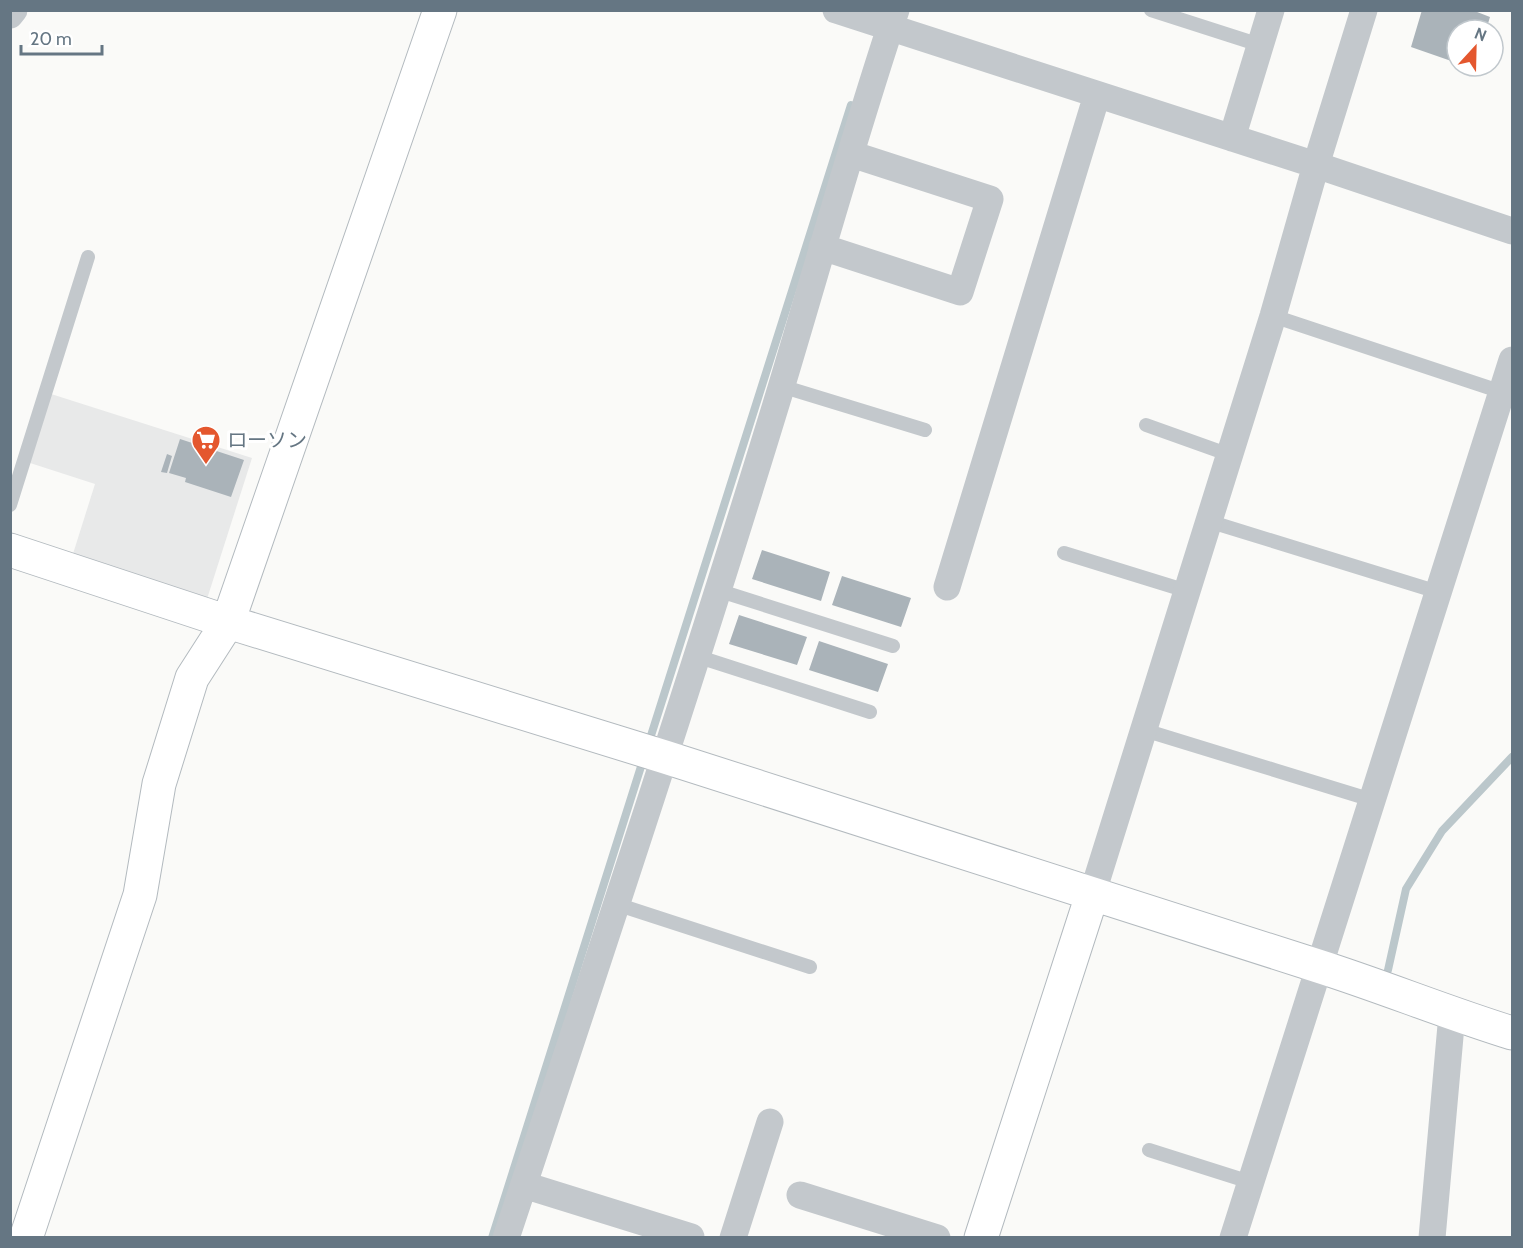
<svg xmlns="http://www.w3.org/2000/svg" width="1523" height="1248" viewBox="0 0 1523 1248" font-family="Cabin,'Noto Sans JP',sans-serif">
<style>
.built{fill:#e8e9e9}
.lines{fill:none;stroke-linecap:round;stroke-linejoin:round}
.stream{stroke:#bbc7cb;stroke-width:8}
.building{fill:#aab3b9}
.secondary-casing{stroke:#b3babf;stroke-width:35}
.lane{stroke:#c3c8cc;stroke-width:14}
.street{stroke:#c3c8cc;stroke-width:27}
.secondary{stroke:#fff;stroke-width:33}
.labels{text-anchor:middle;stroke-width:6;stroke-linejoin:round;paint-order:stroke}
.poi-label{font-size:20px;fill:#657683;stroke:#fff;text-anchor:start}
</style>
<rect width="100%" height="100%" fill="#fafaf8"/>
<!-- built -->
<path class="built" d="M 48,393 L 252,458 L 207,599 L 72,557 L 95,484 L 27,462 Z"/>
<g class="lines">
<!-- stream -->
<path class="stream" d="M 648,745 L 851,105
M 1388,970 L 1406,889 L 1442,831 L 1512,757
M 492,1238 L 644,757"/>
</g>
<!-- building -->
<path class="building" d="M 1422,10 L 1472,10 L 1490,17 L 1486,30 L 1457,30 L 1457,63 L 1411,47 Z
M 180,439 L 244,460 L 231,497 L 185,482 L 186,478 L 169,473 Z
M 167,454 L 172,456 L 167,473 L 161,472 Z
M 762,550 L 830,572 L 821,601 L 752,579 Z
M 842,576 L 911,598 L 901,627 L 832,605 Z
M 739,615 L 807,637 L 797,665 L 729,644 Z
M 819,641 L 888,664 L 878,692 L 809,670 Z"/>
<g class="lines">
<!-- secondary casing -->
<g class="secondary-casing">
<path id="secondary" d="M 10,550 L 228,622 L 665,757 L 1318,966 C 1384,987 1447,1013 1512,1033
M 26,1238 L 140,895 L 159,784 L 192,678 L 228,622 L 440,10
M 981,1238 L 1092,895"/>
</g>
<!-- lane -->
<path class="lane" d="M 1151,10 L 1260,45
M 1273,316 L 1502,392
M 781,386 L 925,430
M 1146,425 L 1230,455
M 10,505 L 88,257
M 1208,521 L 1438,592
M 1064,553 L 1187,591
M 717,590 L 893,646
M 696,656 L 870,712
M 1144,730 L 1372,800
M 616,904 L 810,967
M 1149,1150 L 1250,1182"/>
<!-- street -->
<path class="street" d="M 836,10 L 1316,165 L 1512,231
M 10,15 L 14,10
M 1232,138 L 1271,10
M 822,247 L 960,292 L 990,199 L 851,154
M 947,587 L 1097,95
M 1092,895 L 1273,316 L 1316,165 L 1364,10
M 524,1185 L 691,1237
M 800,1195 L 937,1238
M 506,1238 C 600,955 694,673 781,388 C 819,262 854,135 896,10
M 733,1238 L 770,1122
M 1233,1238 L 1512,360
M 1432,1238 L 1452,1014"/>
<!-- secondary -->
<use href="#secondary" class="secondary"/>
</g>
<!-- icons -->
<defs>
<g id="supermarket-pin" transform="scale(1.5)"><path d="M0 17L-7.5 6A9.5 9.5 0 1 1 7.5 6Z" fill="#e4572e" stroke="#fff"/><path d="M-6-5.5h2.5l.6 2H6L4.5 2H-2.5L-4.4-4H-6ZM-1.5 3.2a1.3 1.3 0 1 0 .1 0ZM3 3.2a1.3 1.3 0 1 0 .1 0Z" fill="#fff"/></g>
</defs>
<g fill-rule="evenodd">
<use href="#supermarket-pin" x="206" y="440"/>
</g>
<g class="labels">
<!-- poi labels -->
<g class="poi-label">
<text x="227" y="447">ローソン</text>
</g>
</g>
<!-- border -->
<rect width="1523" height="1248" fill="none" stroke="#657683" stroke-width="24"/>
<!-- north arrow -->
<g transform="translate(1475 48) rotate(22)"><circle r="28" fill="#ffffff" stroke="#c1c8cd" stroke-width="1.5"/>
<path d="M0-4.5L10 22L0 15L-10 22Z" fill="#e4572e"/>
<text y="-9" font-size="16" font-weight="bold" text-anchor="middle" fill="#657683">N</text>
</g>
<!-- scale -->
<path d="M21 45v9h81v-9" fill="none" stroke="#657683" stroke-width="3"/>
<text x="30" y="45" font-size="18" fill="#657683" stroke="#ffffff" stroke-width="4.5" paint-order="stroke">20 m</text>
</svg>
